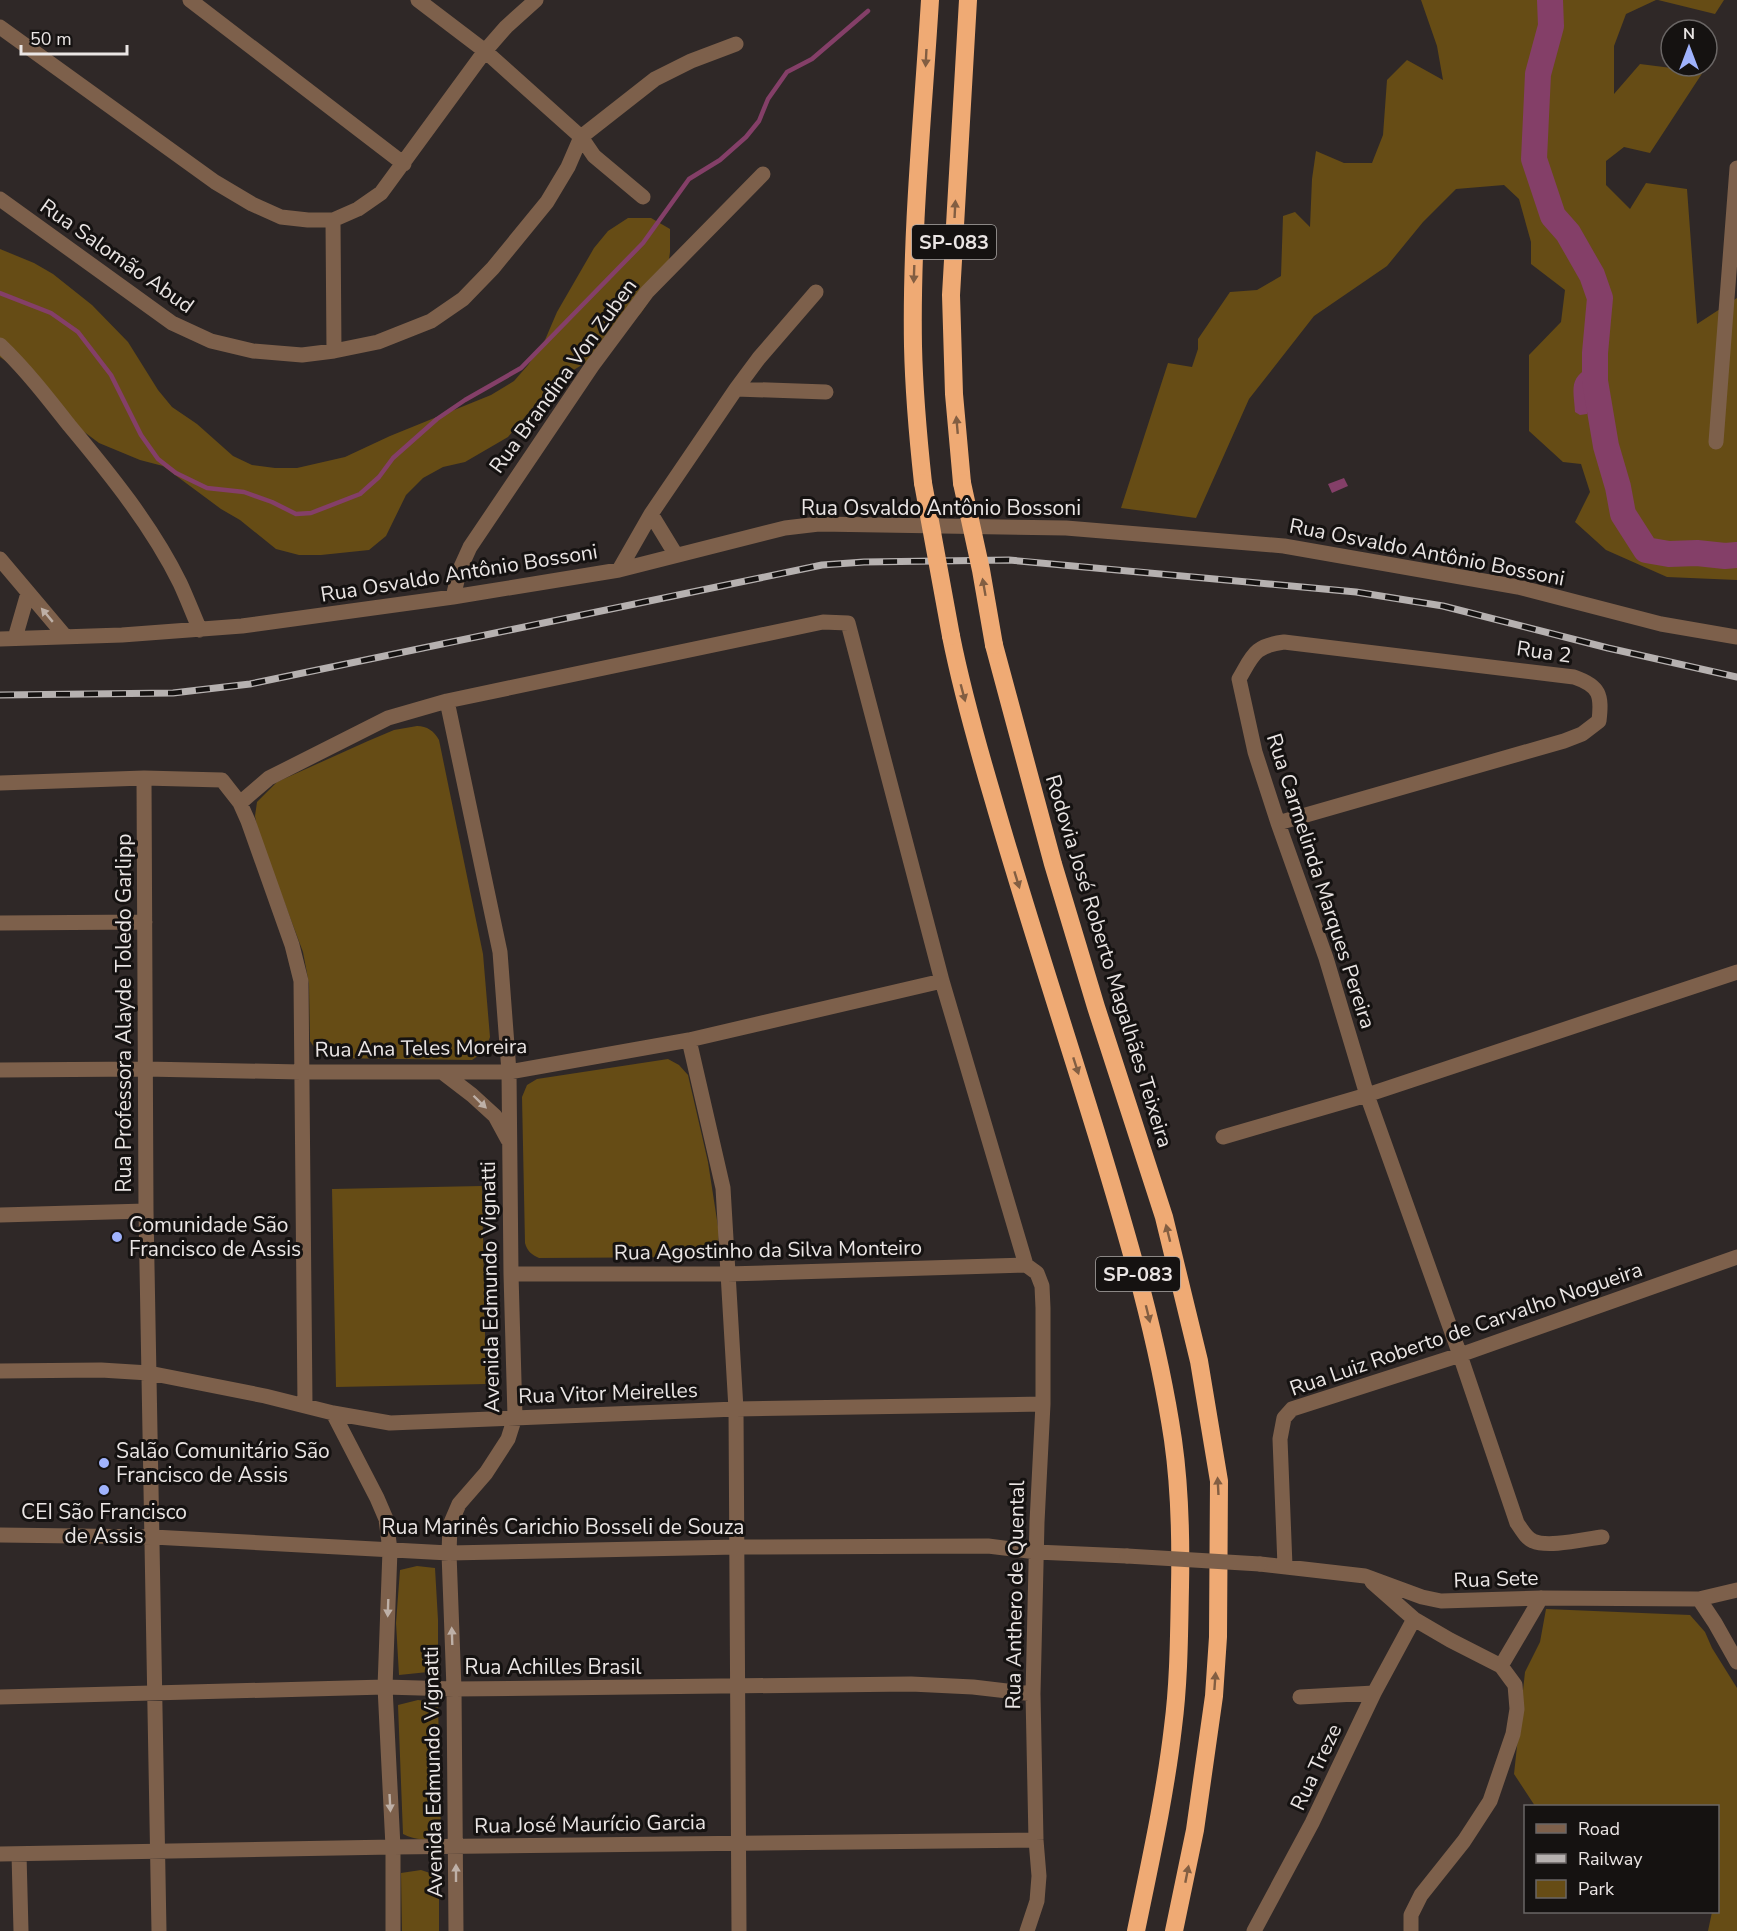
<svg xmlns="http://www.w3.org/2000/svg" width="1737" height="1931" viewBox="0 0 1737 1931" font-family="'Nunito Sans',sans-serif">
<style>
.green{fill:#664c15}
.water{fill:#843f68}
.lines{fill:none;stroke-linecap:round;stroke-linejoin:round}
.stream{stroke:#843f68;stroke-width:4.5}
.river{stroke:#843f68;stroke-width:26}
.minor{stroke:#7d604b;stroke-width:15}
.highway{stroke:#efaa74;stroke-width:18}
.rail-casing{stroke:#b6b1b0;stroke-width:7}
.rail{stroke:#151211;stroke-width:4.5;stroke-dasharray:14;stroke-linecap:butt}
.minor-bridge{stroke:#7d604b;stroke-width:15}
.highway-bridge{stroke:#efaa74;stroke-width:18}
.oneway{fill:#825e42}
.oneway2{fill:#beb0a7}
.poi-dot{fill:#a0b3fd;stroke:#151211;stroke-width:2}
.labels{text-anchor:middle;stroke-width:6;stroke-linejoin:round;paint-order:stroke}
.shield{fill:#151211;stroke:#aaa6a5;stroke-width:1.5}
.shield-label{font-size:20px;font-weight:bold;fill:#eae5e4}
.street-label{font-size:21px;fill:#eae5e4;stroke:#151211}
.poi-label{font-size:21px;fill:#eae5e4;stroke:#151211;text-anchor:start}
</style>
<rect width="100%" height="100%" fill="#2f2827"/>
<!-- green -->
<path class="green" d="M 1421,0 L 1656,0 L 1626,14 L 1614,46 L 1614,94 L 1640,64 L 1703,72 L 1650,153 L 1624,147 L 1606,161 L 1606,185 L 1630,209 L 1646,183 L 1687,189 L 1697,324 L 1737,298 L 1737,580 L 1667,577 L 1606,550 L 1575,522 L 1590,492 L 1581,464 L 1563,462 L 1529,431 L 1529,355 L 1561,322 L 1565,290 L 1531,264 L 1531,242 L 1519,199 L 1504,185 L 1456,189 L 1423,222 L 1387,266 L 1314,316 L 1249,399 L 1196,518 L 1121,508 L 1168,363 L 1192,367 L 1198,349 L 1198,339 L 1230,292 L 1257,290 L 1281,276 L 1283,216 L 1295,212 L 1310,227 L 1312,179 L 1316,151 L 1344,163 L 1372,163 L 1383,135 L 1387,80 L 1407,60 L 1443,80 L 1437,46 Z
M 1658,0 L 1724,0 L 1715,14 Z
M 628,218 L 651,218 L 670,229 L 670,252 L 667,274 L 641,313 L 590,360 L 567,374 L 550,387 L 508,437 L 465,462 L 443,467 L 423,478 L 406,495 L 386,536 L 369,550 L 321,555 L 299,555 L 276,549 L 240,520 L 221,509 L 163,466 L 140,460 L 99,443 L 79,428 L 13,366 L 0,357 L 0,249 L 34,263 L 53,274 L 92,305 L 128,342 L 158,390 L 172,407 L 197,424 L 233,456 L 252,465 L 275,468 L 297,468 L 345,457 L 390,436 L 491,395 L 514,381 L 528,365 L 545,340 L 557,312 L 594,248 L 608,231 Z
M 417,726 C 427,726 434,731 439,740 L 483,954 L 490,1037 L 485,1051 L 472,1060 L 329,1058 L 318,1053 L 310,1041 L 309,984 L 303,952 L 258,832 L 255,816 L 257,802 L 277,782 L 368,741 L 394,730 Z
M 668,1059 L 679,1065 L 688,1075 L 708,1162 L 719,1233 C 719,1245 714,1253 703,1257 L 539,1258 C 532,1255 527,1251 525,1243 L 522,1097 L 527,1085 L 537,1079 Z
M 482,1186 L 486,1384 L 336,1387 L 332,1189 Z
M 417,1566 L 435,1568 L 438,1620 L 438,1671 L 399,1675 L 396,1623 L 400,1570 Z
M 1546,1609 L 1690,1615 L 1705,1632 L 1712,1648 L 1737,1688 L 1737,1931 L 1708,1931 L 1712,1912 L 1718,1912 L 1718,1806 L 1535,1806 L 1514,1774 L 1525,1672 L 1540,1642 Z
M 418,1700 L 438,1703 L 441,1833 C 428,1841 417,1841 403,1834 L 398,1705 Z
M 421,1870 L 439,1876 L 439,1931 L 402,1931 L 401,1873 Z"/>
<!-- water -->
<path class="water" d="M 1589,368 L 1590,391 L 1587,414 L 1580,415 L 1575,412 C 1574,392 1568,378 1589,368 Z
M 1344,478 L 1348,486 L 1332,493 L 1328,484 Z"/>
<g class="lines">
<!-- stream -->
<path class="stream" d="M 0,293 L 51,313 L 78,332 L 111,375 L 141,435 L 158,459 L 176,473 L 207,488 L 244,492 L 272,502 L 296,514 L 311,513 L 360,494 L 379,477 L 393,458 L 437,419 L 465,400 L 521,368 L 643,243 L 689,179 L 720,160 L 746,137 L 759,121 L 768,99 L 787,72 L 812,59 L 868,11"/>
<!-- river -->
<path class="river" d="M 1550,0 L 1551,26 L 1538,74 L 1534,159 L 1553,216 L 1568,233 L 1592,275 L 1600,298 L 1595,353 L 1595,381 L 1606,446 L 1618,487 L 1623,514 L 1646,550 L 1669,554 L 1697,553 L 1725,556 L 1737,555"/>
<!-- minor -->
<path class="minor" d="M 190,0 L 404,164
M 418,0 L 485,51 L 581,137 L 594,156 L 643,197
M 0,27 L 215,182 L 252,204 L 281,217 L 308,220 L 333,220 L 358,209 L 381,193 L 485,51 L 506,27 L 536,0
M 0,199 L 172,323 L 211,341 L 253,351 L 302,355 L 334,351 L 378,342 L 431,321 L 463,299 L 493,268 L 547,202 L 568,167 L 581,137 L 655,79 L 691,61 L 736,44
M 333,220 L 334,351
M 0,345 C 26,370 47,397 69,425 C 110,474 152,526 180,583 C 187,598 193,614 200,630
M 736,389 L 826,392
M 1716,442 L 1737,168
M 651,514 L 676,555
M 0,559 L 65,636
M 619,570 L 651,514 L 736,389 L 759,358 L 816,292
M 453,597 L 460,569 L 470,547 L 592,366 L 647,292 L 763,174
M 15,638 L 28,593
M 0,639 L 122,635 L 242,626 L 453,597 L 619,570 L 785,528 L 819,524 L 1066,528 L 1284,546 L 1518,587 L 1661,624 L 1737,637
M 447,701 L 500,952 L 509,1072 L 511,1274 L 515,1417 L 508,1439 L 486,1473 L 459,1504 L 450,1525 L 449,1553 L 454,1689 L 456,1931
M 144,778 L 146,1211 L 159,1931
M 0,783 L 144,778 L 222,780 L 240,803 L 248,821 L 292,945 L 301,981 L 305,1405
M 240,803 L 269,778 L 388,718 L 447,701 L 823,622 L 848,623 L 942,981 L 1026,1265
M 1278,823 L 1564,741 L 1582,734 L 1599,721 C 1602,695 1600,686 1574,677 L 1284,642 C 1254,646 1253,655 1239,679 L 1255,752 L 1278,823 L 1326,958 L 1367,1095 L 1460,1355 L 1517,1523 C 1522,1530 1526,1538 1533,1541 C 1548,1548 1585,1539 1602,1537
M 0,923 L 145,922
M 689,1040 L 723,1188 L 736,1409 L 739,1931
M 0,1070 L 145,1069 L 301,1072 L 509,1072 L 689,1040 L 942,981
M 442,1072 L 472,1095 L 495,1116 L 508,1140
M 1223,1137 L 1367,1095 L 1737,972
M 0,1215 L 146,1211
M 1026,1265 L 1037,1273 L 1042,1286 L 1043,1308 L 1043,1404 L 1037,1522 L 1033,1694 L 1036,1840 L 1039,1876 L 1037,1901 L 1027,1931
M 511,1274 L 727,1274 L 1026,1265
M 0,1371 L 101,1370 L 149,1373 L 265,1396 L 333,1413 L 390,1423 L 736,1409 L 1043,1404
M 333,1413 L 377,1498 L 386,1519 L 390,1550 L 385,1687 L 393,1847 L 393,1931
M 0,1535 L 153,1537 L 449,1553 L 737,1547 L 988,1546 L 1036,1552 L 1127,1556
M 1260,1564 L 1365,1576 L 1422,1597 L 1441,1601 L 1541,1598 L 1699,1599 L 1737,1590
M 1285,1566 L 1280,1439 L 1284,1418 L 1292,1409 L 1460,1355 L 1737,1257
M 1372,1582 L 1414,1619 L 1450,1640 L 1501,1666
M 1699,1599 L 1715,1623 L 1737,1662
M 0,1697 L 385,1687 L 454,1689 L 911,1684 L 973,1687 L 1033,1694
M 1300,1697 L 1374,1693
M 0,1854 L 393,1847 L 1036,1840
M 19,1854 L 21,1931
M 1254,1931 L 1312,1823 L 1374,1693 L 1414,1619
M 1411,1931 L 1411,1915 L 1421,1895 L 1464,1841 L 1490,1801 L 1513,1734 L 1517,1709 L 1515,1685 L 1501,1666 L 1541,1598"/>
<!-- highway -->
<path class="highway" d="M 923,483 C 918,437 914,392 913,346 C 911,231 923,115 930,0
M 962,483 L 954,394 L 951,295 L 968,0
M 951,636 C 962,691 977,744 993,798 C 1026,913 1064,1027 1099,1142 C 1129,1241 1158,1339 1173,1440 C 1180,1489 1181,1538 1180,1587 C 1179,1634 1179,1681 1173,1727 C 1165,1796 1150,1863 1136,1931
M 994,645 L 1053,864 L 1096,1007 L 1164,1217 L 1199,1361 L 1219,1481 L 1218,1637 L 1214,1696 L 1195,1830 L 1174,1931"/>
<!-- rail casing -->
<g class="rail-casing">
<path id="rail" d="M 0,695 L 173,693 L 250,684 L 822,565 L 864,562 L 1009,560 L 1356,592 L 1443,606 L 1608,648 L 1737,677"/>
</g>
<!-- rail -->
<use href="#rail" class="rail"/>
<!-- minor-bridge -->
<path class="minor-bridge" d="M 1127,1556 L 1260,1564"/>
<!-- highway-bridge -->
<path class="highway-bridge" d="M 923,483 L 951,636
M 962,483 L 981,570 L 994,645"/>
</g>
<!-- one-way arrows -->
<defs><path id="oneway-solid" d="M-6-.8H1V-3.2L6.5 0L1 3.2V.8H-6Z" transform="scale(1.5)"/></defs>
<g class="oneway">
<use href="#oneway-solid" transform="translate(926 58) rotate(93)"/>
<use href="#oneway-solid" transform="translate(955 209) rotate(-87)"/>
<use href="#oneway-solid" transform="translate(914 274) rotate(92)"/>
<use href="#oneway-solid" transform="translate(957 425) rotate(-95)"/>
<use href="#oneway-solid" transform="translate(984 587) rotate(-100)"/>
<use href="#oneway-solid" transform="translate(963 693) rotate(75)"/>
<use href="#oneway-solid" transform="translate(1017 880) rotate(73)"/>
<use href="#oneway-solid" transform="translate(1076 1066) rotate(72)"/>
<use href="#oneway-solid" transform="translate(1168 1233) rotate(-104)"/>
<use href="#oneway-solid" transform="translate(1148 1314) rotate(76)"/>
<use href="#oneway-solid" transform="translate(1218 1486) rotate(-93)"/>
<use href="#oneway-solid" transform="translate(1215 1681) rotate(-86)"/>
<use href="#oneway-solid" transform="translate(1187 1874) rotate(-79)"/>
</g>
<g class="oneway2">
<use href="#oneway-solid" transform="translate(47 615) rotate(-130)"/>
<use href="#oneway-solid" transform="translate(480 1102) rotate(44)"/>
<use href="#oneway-solid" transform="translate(388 1608) rotate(92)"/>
<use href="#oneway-solid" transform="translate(452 1636) rotate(-92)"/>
<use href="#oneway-solid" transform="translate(390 1803) rotate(87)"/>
<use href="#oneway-solid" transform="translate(456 1873) rotate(-90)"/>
</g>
<!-- markers -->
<g class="poi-dot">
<circle cx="117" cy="1237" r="6"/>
<circle cx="104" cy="1463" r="6"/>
<circle cx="104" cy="1490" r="6"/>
</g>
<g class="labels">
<!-- shield labels -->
<g class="shield">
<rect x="912" y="225" width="84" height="34" rx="4.5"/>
<rect x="1096" y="1257" width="84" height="34" rx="4.5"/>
</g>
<g class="shield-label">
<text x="954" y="249">SP-083</text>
<text x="1138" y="1281">SP-083</text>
</g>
<!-- street labels -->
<g class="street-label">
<text transform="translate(117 256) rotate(35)" y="7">Rua Salomão Abud</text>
<text transform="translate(563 376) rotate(-54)" y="7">Rua Brandina Von Zuben</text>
<text x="941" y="515">Rua Osvaldo Antônio Bossoni</text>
<text transform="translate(1427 552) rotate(11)" y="7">Rua Osvaldo Antônio Bossoni</text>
<text transform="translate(459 573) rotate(-9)" y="7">Rua Osvaldo Antônio Bossoni</text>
<text transform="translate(1544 652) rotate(8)" y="7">Rua 2</text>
<text transform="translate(1321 881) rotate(72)" y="7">Rua Carmelinda Marques Pereira</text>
<text transform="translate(1109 961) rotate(73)" y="7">Rodovia José Roberto Magalhães Teixeira</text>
<text transform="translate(124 1013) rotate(-90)" y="7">Rua Professora Alayde Toledo Garlipp</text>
<text transform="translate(421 1048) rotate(-1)" y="7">Rua Ana Teles Moreira</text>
<text transform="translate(768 1250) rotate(-1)" y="7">Rua Agostinho da Silva Monteiro</text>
<text transform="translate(490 1287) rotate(-91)" y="7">Avenida Edmundo Vignatti</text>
<text transform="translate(1466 1329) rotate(-19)" y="7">Rua Luiz Roberto de Carvalho Nogueira</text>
<text transform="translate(608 1393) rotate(-2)" y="7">Rua Vitor Meirelles</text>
<text x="563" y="1534">Rua Marinês Carichio Bosseli de Souza</text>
<text transform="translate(1496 1579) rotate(-2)" y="7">Rua Sete</text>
<text transform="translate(1015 1595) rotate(-89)" y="7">Rua Anthero de Quental</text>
<text x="553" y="1674">Rua Achilles Brasil</text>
<text transform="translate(1316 1767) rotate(-65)" y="7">Rua Treze</text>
<text transform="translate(433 1772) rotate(-91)" y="7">Avenida Edmundo Vignatti</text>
<text transform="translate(590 1824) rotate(-1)" y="7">Rua José Maurício Garcia</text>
</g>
<!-- poi labels -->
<g class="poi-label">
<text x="129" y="1232">Comunidade São<tspan x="129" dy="24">Francisco de Assis</tspan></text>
<text x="116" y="1458">Salão Comunitário São<tspan x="116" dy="24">Francisco de Assis</tspan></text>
<text x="104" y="1519" text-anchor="middle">CEI São Francisco<tspan x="104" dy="24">de Assis</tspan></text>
</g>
</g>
<!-- legend -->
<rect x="1524" y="1805" width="195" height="108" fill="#151211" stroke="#6a6665" stroke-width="1.5"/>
<rect x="1536" y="1824" width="30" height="9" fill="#7d604b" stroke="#6a6665" stroke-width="1.5"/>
<text x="1578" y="1835" font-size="18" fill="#eae5e4">Road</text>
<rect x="1536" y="1854" width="30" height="9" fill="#b6b1b0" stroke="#6a6665" stroke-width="1.5"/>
<text x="1578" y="1865" font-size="18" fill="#eae5e4">Railway</text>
<rect x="1536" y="1880" width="30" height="18" fill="#664c15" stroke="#6a6665" stroke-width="1.5"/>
<text x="1578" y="1895" font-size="18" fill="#eae5e4">Park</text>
<!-- north arrow -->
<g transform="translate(1689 48)"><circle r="28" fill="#151211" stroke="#6a6665" stroke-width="1.5"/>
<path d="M0-4.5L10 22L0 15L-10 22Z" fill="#a0b3fd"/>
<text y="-9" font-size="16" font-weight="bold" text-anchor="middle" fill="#eae5e4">N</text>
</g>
<!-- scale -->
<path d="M21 45v9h106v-9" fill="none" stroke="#eae5e4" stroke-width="3"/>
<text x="30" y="45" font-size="18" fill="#eae5e4" stroke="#151211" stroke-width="4.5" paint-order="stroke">50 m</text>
</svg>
